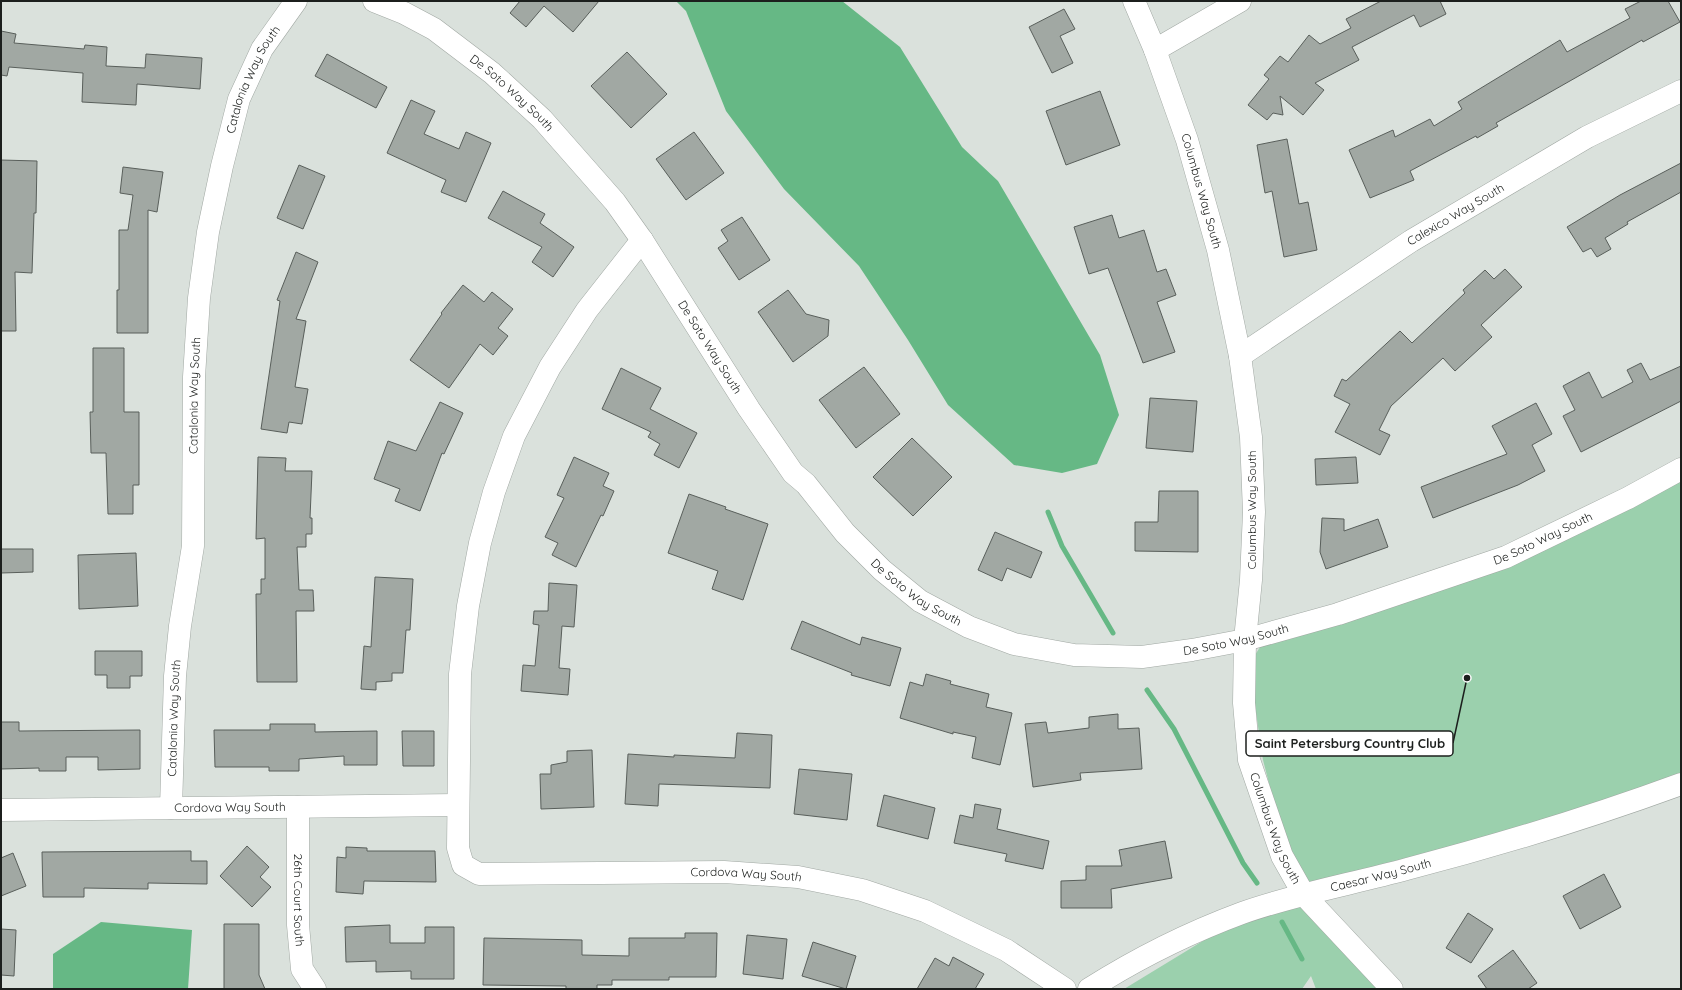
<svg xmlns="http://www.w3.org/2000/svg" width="1682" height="990" viewBox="0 0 1682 990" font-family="Quicksand,sans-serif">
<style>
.green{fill:#9bd0ad}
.water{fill:#66b885}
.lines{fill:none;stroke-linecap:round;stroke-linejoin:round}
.stream{stroke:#66b885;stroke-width:5}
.building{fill:#a1a8a3;stroke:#595f5b}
.minor-casing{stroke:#a1a8a3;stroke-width:23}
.minor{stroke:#fff;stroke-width:22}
.labels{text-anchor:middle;stroke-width:3.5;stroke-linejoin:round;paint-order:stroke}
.street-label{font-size:12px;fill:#1c1f1d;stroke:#fff}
.leader{fill:none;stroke:#1c1f1d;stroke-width:1.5}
.callout-dot{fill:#1c1f1d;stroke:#fff;stroke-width:1.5}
.callout{fill:#fff;stroke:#1c1f1d;stroke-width:1.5}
.callout-label{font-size:13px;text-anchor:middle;font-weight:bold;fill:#1c1f1d}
</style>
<rect width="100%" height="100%" fill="#dae1dc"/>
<!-- green -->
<path class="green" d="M 1681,481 L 1681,773 C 1559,818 1434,852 1308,883 L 1291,854 L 1279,822 L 1263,760 L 1254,699 L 1255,655 L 1262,644 Z
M 1301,906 L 1377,989 L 1316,989 L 1311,976 L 1302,989 L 1124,989 L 1211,936 L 1245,922 Z"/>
<!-- water -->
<path class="water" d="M 676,1 L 842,1 L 900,47 L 962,147 L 998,181 L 1100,355 L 1119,415 L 1097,464 L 1062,473 L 1014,465 L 948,405 L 908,340 L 859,266 L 784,189 L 726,111 L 686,11 Z
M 101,922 L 192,930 L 188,989 L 53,989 L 53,954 Z"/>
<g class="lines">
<!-- stream -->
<path class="stream" d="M 1048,512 L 1062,546 L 1113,633
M 1147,690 L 1174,729 L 1243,863 L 1257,883
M 1282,922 L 1302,959"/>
</g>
<!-- building -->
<path class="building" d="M 520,1 L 599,1 L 573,32 L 544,6 L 526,27 L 510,13 Z
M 1381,1 L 1440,1 L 1446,14 L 1420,27 L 1414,15 L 1352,47 L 1359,60 L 1315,83 L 1324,90 L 1303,115 L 1280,96 L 1283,115 L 1273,113 L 1267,120 L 1248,105 L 1269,79 L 1264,75 L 1280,56 L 1288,62 L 1309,35 L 1320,44 L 1351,28 L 1346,19 Z
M 1641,1 L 1668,1 L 1680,22 L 1643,42 L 1642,40 L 1496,123 L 1498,126 L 1477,138 L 1476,136 L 1410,171 L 1414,180 L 1370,198 L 1349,150 L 1393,130 L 1395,137 L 1430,119 L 1434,126 L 1462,109 L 1458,102 L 1560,40 L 1567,52 L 1630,18 L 1625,9 Z
M 1064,9 L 1075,29 L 1060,36 L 1073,63 L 1052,73 L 1029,27 Z
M 1,31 L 16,34 L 14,43 L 84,49 L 85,45 L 107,47 L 106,66 L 145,68 L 146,54 L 202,58 L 200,89 L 137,84 L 136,105 L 82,102 L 83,73 L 9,67 L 7,76 L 1,75 Z
M 627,52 L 667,94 L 631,128 L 591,86 Z
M 327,54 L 387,87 L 376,108 L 315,76 Z
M 1100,91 L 1120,145 L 1066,165 L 1046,111 Z
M 411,100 L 435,111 L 424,134 L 459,149 L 466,132 L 491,143 L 466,202 L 441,192 L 446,180 L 387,153 Z
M 694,132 L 724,173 L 686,200 L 656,159 Z
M 1287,139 L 1299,204 L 1308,202 L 1317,250 L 1284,257 L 1272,191 L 1265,193 L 1257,145 Z
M 1,160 L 37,161 L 36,213 L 34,213 L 32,273 L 15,272 L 16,331 L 1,331 Z
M 1681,163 L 1681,192 L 1627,222 L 1628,224 L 1605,238 L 1611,249 L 1597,257 L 1591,248 L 1583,252 L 1567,227 L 1620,195 Z
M 299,165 L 325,176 L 303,229 L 277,218 Z
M 123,167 L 163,172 L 157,212 L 148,210 L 148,333 L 117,333 L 117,290 L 119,290 L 119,230 L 128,230 L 133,195 L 120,193 Z
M 503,191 L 545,214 L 540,223 L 574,247 L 553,277 L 532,262 L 542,247 L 488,218 Z
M 1112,215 L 1119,238 L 1144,230 L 1157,272 L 1166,269 L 1176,295 L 1157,302 L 1175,352 L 1143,363 L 1108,268 L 1089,274 L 1074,227 Z
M 742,217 L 770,260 L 739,280 L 718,248 L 728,241 L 721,230 Z
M 296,252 L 318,262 L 296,319 L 306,321 L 295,387 L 308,389 L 302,424 L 289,422 L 287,433 L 261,429 L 280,301 L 277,300 Z
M 1505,269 L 1522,287 L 1481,325 L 1492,337 L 1455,371 L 1443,358 L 1391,406 L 1379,430 L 1390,435 L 1380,455 L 1335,432 L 1350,404 L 1334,396 L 1342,379 L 1346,381 L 1400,331 L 1412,343 L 1465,293 L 1463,290 L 1485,270 L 1494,279 Z
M 463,285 L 484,302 L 492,292 L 513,309 L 498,328 L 508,336 L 493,355 L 480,344 L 449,388 L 410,360 L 442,314 L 441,313 Z
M 788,290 L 806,314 L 829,320 L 828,336 L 793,362 L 758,312 Z
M 93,348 L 124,348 L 124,412 L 139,412 L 139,485 L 133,485 L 133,514 L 108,514 L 106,453 L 91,453 L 90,412 L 93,412 Z
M 1641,363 L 1650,380 L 1681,366 L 1681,401 L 1581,452 L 1563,416 L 1575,410 L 1563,386 L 1589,372 L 1602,398 L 1633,382 L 1627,370 Z
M 864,367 L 900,414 L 856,448 L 819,400 Z
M 621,368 L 661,388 L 650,409 L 697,433 L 679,468 L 654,455 L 660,444 L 648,437 L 651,432 L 602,409 Z
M 1150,398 L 1197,401 L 1193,452 L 1146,448 Z
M 440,402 L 463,413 L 444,454 L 442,453 L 420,511 L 395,501 L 400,489 L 374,479 L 388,441 L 416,451 Z
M 1536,403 L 1552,434 L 1532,445 L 1545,471 L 1518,485 L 1433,518 L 1421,487 L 1507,454 L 1492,426 Z
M 912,438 L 952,477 L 913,516 L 873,477 Z
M 258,457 L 286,458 L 285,471 L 312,471 L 310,518 L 312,518 L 312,534 L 306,534 L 306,547 L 297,547 L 299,590 L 313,590 L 314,611 L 296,611 L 297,682 L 257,682 L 256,594 L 261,594 L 261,579 L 265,579 L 265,538 L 256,539 Z
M 574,457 L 609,473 L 603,486 L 614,491 L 603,516 L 601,515 L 576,567 L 552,555 L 558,543 L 545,537 L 564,498 L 557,495 Z
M 1356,457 L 1358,483 L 1316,485 L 1315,459 Z
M 1159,491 L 1198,491 L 1198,552 L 1135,551 L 1135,522 L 1158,522 Z
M 689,494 L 726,507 L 725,509 L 768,524 L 743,600 L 712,589 L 718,571 L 668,553 Z
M 1322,518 L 1344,519 L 1344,531 L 1378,519 L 1388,547 L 1326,569 L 1320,552 Z
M 995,532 L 1042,552 L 1031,578 L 1007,568 L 1002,581 L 978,570 Z
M 1,549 L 33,549 L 33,572 L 1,573 Z
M 136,553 L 138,606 L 79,609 L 78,555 Z
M 375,577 L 413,579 L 410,630 L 406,630 L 403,673 L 392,673 L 392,681 L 376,682 L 376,690 L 361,689 L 364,646 L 371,647 Z
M 549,583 L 577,585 L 574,627 L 562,626 L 559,668 L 570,669 L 568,695 L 521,691 L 523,665 L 535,666 L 539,625 L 533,624 L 534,611 L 548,611 Z
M 802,621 L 860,645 L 862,637 L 901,648 L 890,686 L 851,675 L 852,673 L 791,649 Z
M 95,651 L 142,651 L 142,676 L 130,676 L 130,688 L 107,688 L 107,675 L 95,675 Z
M 926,674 L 951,681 L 950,684 L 989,694 L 986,707 L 1012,713 L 1000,765 L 972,758 L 976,737 L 953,732 L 953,734 L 900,718 L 910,682 L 923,686 Z
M 1118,714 L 1118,729 L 1139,728 L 1142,769 L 1080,773 L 1081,780 L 1033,787 L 1025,724 L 1046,722 L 1048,733 L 1089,728 L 1089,717 Z
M 1,722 L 19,722 L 19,731 L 140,730 L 140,769 L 98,770 L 98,757 L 66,757 L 66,771 L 39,771 L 39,768 L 1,769 Z
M 270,724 L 315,724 L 315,732 L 377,731 L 377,765 L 344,765 L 344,756 L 299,759 L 299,771 L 269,771 L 269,767 L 215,767 L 214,730 L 270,730 Z
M 402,731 L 434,731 L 434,766 L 403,766 Z
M 737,733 L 772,735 L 770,788 L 659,784 L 658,806 L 625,804 L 628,754 L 674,757 L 674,755 L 735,758 Z
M 592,750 L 594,807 L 541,809 L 540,774 L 551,774 L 551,765 L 567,762 L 567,751 Z
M 799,769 L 852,774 L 847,820 L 794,814 Z
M 884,795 L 935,808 L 928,839 L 877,826 Z
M 975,804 L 1001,809 L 997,829 L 1049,841 L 1043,869 L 1005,861 L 1007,854 L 954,843 L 960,815 L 973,818 Z
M 1165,841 L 1172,878 L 1111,889 L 1112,908 L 1061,908 L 1061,881 L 1086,880 L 1086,866 L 1122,866 L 1119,850 Z
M 247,846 L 269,867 L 260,877 L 271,887 L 252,907 L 220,876 Z
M 346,847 L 367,848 L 367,851 L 435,851 L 436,882 L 364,881 L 363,894 L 336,892 L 337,857 L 346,858 Z
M 191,851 L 191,861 L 207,861 L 207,884 L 148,883 L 148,889 L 84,888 L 84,897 L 43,897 L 42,852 Z
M 13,853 L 26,886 L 1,896 L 1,858 Z
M 1604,874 L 1621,907 L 1580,929 L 1563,896 Z
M 1468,913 L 1493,929 L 1471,963 L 1446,948 Z
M 224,924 L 259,924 L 259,975 L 265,989 L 224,989 Z
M 390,925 L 390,943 L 425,943 L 425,927 L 454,927 L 454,979 L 411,979 L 411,971 L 376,972 L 376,961 L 346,962 L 345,927 Z
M 1,929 L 16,930 L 14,976 L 1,975 Z
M 685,933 L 717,933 L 716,977 L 669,977 L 669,980 L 612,980 L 612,985 L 597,985 L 597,989 L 566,989 L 566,986 L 483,985 L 484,938 L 582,940 L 582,955 L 629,956 L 629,938 L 685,938 Z
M 747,935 L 787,939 L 783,979 L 743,974 Z
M 813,942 L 856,956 L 846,989 L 802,976 Z
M 1513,950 L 1537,983 L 1528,989 L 1487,989 L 1478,976 Z
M 953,957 L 984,974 L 975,989 L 917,989 L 935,958 L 949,966 Z"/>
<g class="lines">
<!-- minor casing -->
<g class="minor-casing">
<g id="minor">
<path id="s1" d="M 374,1 L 404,13 L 434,29 L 492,73 L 542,119 L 615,202 L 642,240 L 749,409 L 793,473 L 806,484 L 845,533 L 882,570 L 920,601 L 969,627 L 1014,644 L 1074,655 L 1142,657 L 1192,650 L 1245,640 L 1338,614 L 1506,557 L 1628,498 L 1681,469"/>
<path id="s2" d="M 1134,1 L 1155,50 L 1187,140 L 1218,250 L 1240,356 L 1251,437 L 1254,512 L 1251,580 L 1245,640 L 1244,703 L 1249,760 L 1282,856 L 1304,895 L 1392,989"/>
<path d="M 1155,50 L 1240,1"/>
<path id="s3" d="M 642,240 L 587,310 L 550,367 L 514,436 L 494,492 L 480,543 L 468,606 L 460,674 L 458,848 L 463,865 L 479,874 L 724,872 L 798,877 L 862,890 L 925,911 L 1006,950 L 1065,989"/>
<path id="s4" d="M 1240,356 L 1411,241 L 1587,137 L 1681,91"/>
<path id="s5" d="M 298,807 L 298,925 L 302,969 L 315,989"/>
<path id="s6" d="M 171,808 L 175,676 L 180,626 L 193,546 L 194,377 L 199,298 L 208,232 L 222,166 L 239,99 L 262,49 L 296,1"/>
<path id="s7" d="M 1,810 L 458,805"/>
<path id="s8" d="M 1089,989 C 1138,958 1188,933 1242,913 C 1295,894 1352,884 1407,869 C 1499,845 1591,817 1681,784"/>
</g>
</g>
<!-- minor -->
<use href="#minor" class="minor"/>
</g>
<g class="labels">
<!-- street labels -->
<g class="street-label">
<text dy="4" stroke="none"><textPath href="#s6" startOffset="738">Catalonia Way South</textPath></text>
<text dy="4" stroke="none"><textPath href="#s1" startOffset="167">De Soto Way South</textPath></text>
<text dy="4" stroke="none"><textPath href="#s2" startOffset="202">Columbus Way South</textPath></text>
<text dy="4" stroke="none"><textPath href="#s4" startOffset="258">Calexico Way South</textPath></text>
<text dy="4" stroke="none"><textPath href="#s1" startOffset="491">De Soto Way South</textPath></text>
<text dy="4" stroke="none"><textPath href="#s6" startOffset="414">Catalonia Way South</textPath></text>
<text transform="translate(1252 510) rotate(-90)" y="4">Columbus Way South</text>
<text dy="4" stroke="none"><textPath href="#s1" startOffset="1475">De Soto Way South</textPath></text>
<text dy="4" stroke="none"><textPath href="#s1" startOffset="815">De Soto Way South</textPath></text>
<text dy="4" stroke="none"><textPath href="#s1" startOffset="1151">De Soto Way South</textPath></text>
<text dy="4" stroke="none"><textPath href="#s6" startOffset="90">Catalonia Way South</textPath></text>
<text dy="4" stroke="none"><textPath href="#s7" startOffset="229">Cordova Way South</textPath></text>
<text dy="4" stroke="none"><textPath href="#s2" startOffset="850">Columbus Way South</textPath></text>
<text dy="4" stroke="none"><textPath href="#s3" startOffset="957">Cordova Way South</textPath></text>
<text dy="4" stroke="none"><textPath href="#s8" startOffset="315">Caesar Way South</textPath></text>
<text dy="4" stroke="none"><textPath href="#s5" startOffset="93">26th Court South</textPath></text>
</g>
</g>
<!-- callouts -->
<path class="leader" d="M1467 678L1453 743"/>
<circle class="callout-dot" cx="1467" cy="678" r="4"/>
<rect class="callout" x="1246" y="731" width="207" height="25" rx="4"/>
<g class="callout-label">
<text x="1350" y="748">Saint Petersburg Country Club</text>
</g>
<!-- border -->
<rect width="1682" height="990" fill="none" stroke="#1c1f1d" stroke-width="4"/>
</svg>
